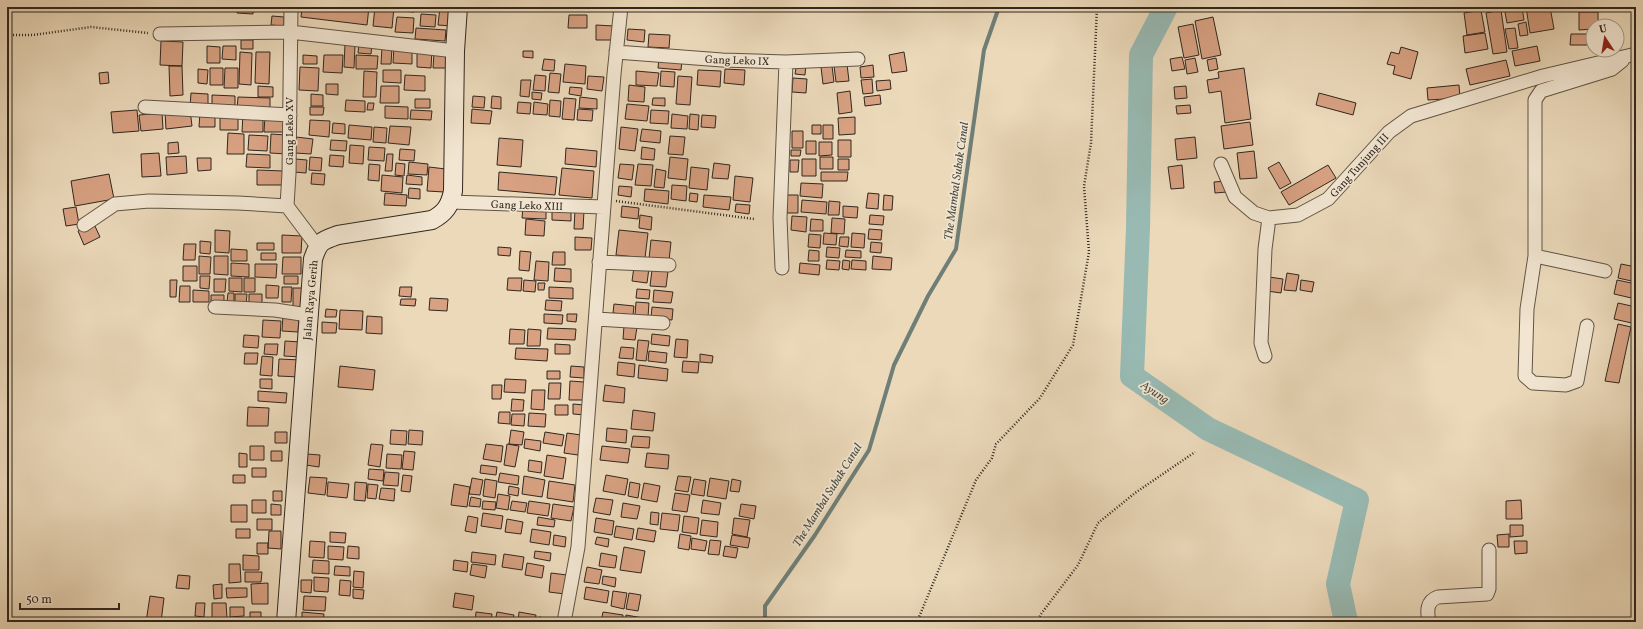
<svg xmlns="http://www.w3.org/2000/svg" width="1643" height="629" viewBox="0 0 1643 629" font-family="Vollkorn,serif">
<style>
.lines{fill:none;stroke-linecap:round;stroke-linejoin:round}
.stream{stroke:#6f7f77;stroke-width:4}
.river{stroke:#98bab3;stroke-width:24}
.building{fill:#d7a182;stroke:#31271e}
.street-casing{stroke:#605445;stroke-width:15}
.secondary-casing{stroke:#31271e;stroke-width:20}
.path{stroke:#31271e;stroke-width:2.5;stroke-dasharray:1 2;stroke-linecap:butt}
.street{stroke:#f2e6d2;stroke-width:13}
.secondary{stroke:#f2e6d2;stroke-width:18}
.labels{text-anchor:middle;stroke-width:3.5;stroke-linejoin:round;paint-order:stroke}
.street-label{font-size:11px;fill:#31271e;stroke:#f2e6d2}
.water-label{font-size:12px;font-style:italic;fill:#4b4c43;stroke:#f2e6d2}
</style>
<rect width="100%" height="100%" fill="#ebd9ba"/>
<filter id="stains"><feTurbulence type="fractalNoise" baseFrequency=".005" numOctaves="4"/><feColorMatrix values="0 0 0 0 .2 0 0 0 0 .09 0 0 0 0 .02 0 0 0 .5 -.17"/></filter>
<radialGradient id="worn" r=".72"><stop offset=".6" stop-color="#630" stop-opacity="0"/><stop offset="1" stop-color="#630" stop-opacity=".3"/></radialGradient>
<g class="lines">
<!-- stream -->
<path class="stream" d="M 765,622 L 765,606 L 815,535 L 869,450 L 894,365 L 928,296 L 956,249 L 984,50 L 999,7"/>
<!-- river -->
<path class="river" d="M 1166,7 L 1141,55 L 1138,228 L 1132,376 L 1208,429 L 1357,500 L 1338,584 L 1346,622"/>
</g>
<!-- building -->
<path class="building" d="M 237,7 L 253,7 L 253,14 L 237,13 Z
M 302,7 L 369,7 L 367,25 L 301,17 Z
M 375,7 L 394,7 L 392,28 L 373,26 Z
M 401,7 L 414,7 L 414,12 L 401,11 Z
M 440,7 L 454,7 L 452,26 L 438,25 Z
M 1504,7 L 1522,7 L 1524,20 L 1507,23 Z
M 1526,7 L 1550,7 L 1554,29 L 1530,33 Z
M 1481,10 L 1485,32 L 1467,35 L 1464,13 Z
M 1501,10 L 1507,52 L 1493,54 L 1486,13 Z
M 1579,12 L 1598,12 L 1598,26 L 1593,26 L 1593,29 L 1579,30 Z
M 421,14 L 436,15 L 435,27 L 420,26 Z
M 569,15 L 587,15 L 587,28 L 568,28 Z
M 272,16 L 284,17 L 284,26 L 271,25 Z
M 397,17 L 414,18 L 413,33 L 395,32 Z
M 1213,17 L 1221,55 L 1202,59 L 1195,21 Z
M 1526,22 L 1528,35 L 1520,36 L 1518,24 Z
M 1193,24 L 1199,55 L 1184,58 L 1178,27 Z
M 596,25 L 614,26 L 613,40 L 596,40 Z
M 416,28 L 446,30 L 445,41 L 415,39 Z
M 1515,28 L 1518,48 L 1509,49 L 1505,29 Z
M 628,29 L 645,30 L 644,42 L 627,40 Z
M 1485,33 L 1488,49 L 1465,53 L 1463,36 Z
M 649,34 L 670,35 L 669,48 L 648,47 Z
M 1571,34 L 1590,34 L 1590,45 L 1570,45 Z
M 241,40 L 253,40 L 253,49 L 241,49 Z
M 161,41 L 183,42 L 182,66 L 160,65 Z
M 359,43 L 372,44 L 371,54 L 358,53 Z
M 345,44 L 355,45 L 354,68 L 344,67 Z
M 207,46 L 220,47 L 220,63 L 207,63 Z
M 223,46 L 236,46 L 236,60 L 222,59 Z
M 394,46 L 412,46 L 412,64 L 393,63 Z
M 1537,46 L 1540,61 L 1515,66 L 1512,51 Z
M 382,47 L 392,47 L 391,64 L 381,64 Z
M 1401,47 L 1418,52 L 1411,79 L 1393,74 L 1395,66 L 1387,64 L 1391,52 L 1399,54 Z
M 417,48 L 432,49 L 431,68 L 417,67 Z
M 523,51 L 533,51 L 533,58 L 523,57 Z
M 240,52 L 252,53 L 251,85 L 239,84 Z
M 256,52 L 270,52 L 269,84 L 255,83 Z
M 904,52 L 907,71 L 892,73 L 889,55 Z
M 434,53 L 449,53 L 448,68 L 433,68 Z
M 303,55 L 317,56 L 317,64 L 303,64 Z
M 324,55 L 343,55 L 342,73 L 323,72 Z
M 356,55 L 378,56 L 377,69 L 356,69 Z
M 1182,57 L 1185,69 L 1172,71 L 1170,59 Z
M 659,58 L 682,60 L 681,70 L 658,68 Z
M 1195,58 L 1198,72 L 1187,74 L 1185,60 Z
M 1216,58 L 1218,69 L 1209,71 L 1207,60 Z
M 544,59 L 555,60 L 554,71 L 542,70 Z
M 1506,60 L 1510,76 L 1470,85 L 1466,69 Z
M 797,62 L 806,63 L 805,75 L 795,74 Z
M 565,64 L 586,66 L 585,84 L 563,82 Z
M 847,64 L 849,81 L 836,82 L 834,66 Z
M 873,65 L 874,77 L 861,78 L 860,67 Z
M 169,66 L 182,66 L 183,95 L 170,96 Z
M 832,66 L 834,82 L 823,84 L 821,67 Z
M 300,67 L 319,68 L 318,91 L 299,90 Z
M 210,68 L 223,68 L 223,85 L 210,85 Z
M 225,68 L 238,68 L 238,88 L 224,88 Z
M 1244,68 L 1251,119 L 1225,123 L 1221,91 L 1209,93 L 1207,80 L 1219,78 L 1218,72 Z
M 198,69 L 208,70 L 207,84 L 198,83 Z
M 725,69 L 745,70 L 744,85 L 724,83 Z
M 383,70 L 401,70 L 401,83 L 383,82 Z
M 698,70 L 721,71 L 720,87 L 697,85 Z
M 364,71 L 377,72 L 376,97 L 363,97 Z
M 636,71 L 659,73 L 657,86 L 636,85 Z
M 661,71 L 675,72 L 674,87 L 660,86 Z
M 108,72 L 109,83 L 100,84 L 99,73 Z
M 550,73 L 561,74 L 559,93 L 548,92 Z
M 405,75 L 425,76 L 425,91 L 404,90 Z
M 535,75 L 546,76 L 545,91 L 533,90 Z
M 588,76 L 604,77 L 602,91 L 587,89 Z
M 678,76 L 692,77 L 690,105 L 676,104 Z
M 793,78 L 807,79 L 806,93 L 792,92 Z
M 872,79 L 873,93 L 863,94 L 861,80 Z
M 521,80 L 531,80 L 529,97 L 520,96 Z
M 890,80 L 891,89 L 877,91 L 876,81 Z
M 326,84 L 338,84 L 338,95 L 326,94 Z
M 629,85 L 645,87 L 644,102 L 628,101 Z
M 1459,85 L 1460,98 L 1428,100 L 1427,88 Z
M 258,86 L 273,87 L 273,97 L 258,97 Z
M 381,86 L 399,86 L 399,103 L 380,103 Z
M 1186,86 L 1187,98 L 1175,99 L 1174,87 Z
M 570,87 L 582,88 L 581,96 L 569,94 Z
M 850,91 L 852,112 L 839,114 L 837,93 Z
M 532,92 L 542,93 L 541,100 L 532,99 Z
M 191,93 L 208,94 L 208,107 L 190,107 Z
M 1319,93 L 1356,103 L 1353,115 L 1316,105 Z
M 311,94 L 323,95 L 323,106 L 311,106 Z
M 212,95 L 235,96 L 235,108 L 212,108 Z
M 880,95 L 881,104 L 865,106 L 864,97 Z
M 473,96 L 485,97 L 484,108 L 472,107 Z
M 492,96 L 501,97 L 501,109 L 491,108 Z
M 238,97 L 270,98 L 270,110 L 237,109 Z
M 580,97 L 597,99 L 597,109 L 579,108 Z
M 564,98 L 576,99 L 574,120 L 562,119 Z
M 653,98 L 665,98 L 665,106 L 652,105 Z
M 415,99 L 430,99 L 430,108 L 415,108 Z
M 346,100 L 365,101 L 365,112 L 345,111 Z
M 550,100 L 561,101 L 560,117 L 549,116 Z
M 518,102 L 531,103 L 530,114 L 517,113 Z
M 534,102 L 548,104 L 547,115 L 533,114 Z
M 368,103 L 374,103 L 373,110 L 367,110 Z
M 627,104 L 649,106 L 647,121 L 625,119 Z
M 1190,105 L 1191,113 L 1177,114 L 1176,106 Z
M 385,106 L 408,107 L 408,119 L 385,118 Z
M 310,107 L 324,107 L 323,115 L 310,115 Z
M 472,109 L 492,111 L 490,124 L 471,123 Z
M 578,109 L 593,110 L 592,121 L 577,120 Z
M 137,110 L 139,131 L 113,133 L 111,112 Z
M 190,110 L 192,126 L 166,129 L 165,112 Z
M 411,110 L 432,111 L 431,120 L 410,119 Z
M 651,110 L 669,111 L 668,124 L 650,123 Z
M 200,112 L 215,112 L 215,127 L 199,127 Z
M 162,113 L 163,129 L 141,131 L 139,115 Z
M 220,113 L 238,113 L 238,130 L 220,130 Z
M 243,113 L 263,114 L 263,132 L 242,132 Z
M 672,114 L 688,116 L 687,129 L 671,128 Z
M 690,114 L 699,115 L 698,130 L 689,129 Z
M 702,115 L 716,116 L 715,128 L 701,127 Z
M 265,116 L 287,116 L 286,132 L 264,132 Z
M 855,117 L 855,134 L 839,135 L 838,118 Z
M 310,120 L 330,121 L 329,137 L 309,135 Z
M 1250,122 L 1253,145 L 1224,149 L 1221,126 Z
M 333,123 L 345,124 L 345,134 L 332,133 Z
M 349,125 L 372,127 L 371,140 L 348,138 Z
M 812,125 L 821,125 L 821,134 L 812,134 Z
M 823,125 L 833,125 L 833,139 L 823,139 Z
M 390,126 L 411,127 L 409,145 L 388,143 Z
M 374,127 L 387,128 L 386,143 L 373,142 Z
M 621,127 L 638,129 L 635,151 L 619,149 Z
M 642,129 L 661,131 L 660,143 L 640,141 Z
M 792,131 L 803,131 L 803,148 L 792,148 Z
M 228,133 L 244,134 L 244,154 L 227,154 Z
M 271,134 L 287,135 L 287,154 L 270,153 Z
M 249,135 L 268,136 L 267,151 L 248,150 Z
M 670,136 L 685,137 L 683,155 L 668,154 Z
M 296,137 L 313,139 L 311,154 L 295,153 Z
M 1195,137 L 1197,158 L 1177,160 L 1175,139 Z
M 499,138 L 523,140 L 521,167 L 497,165 Z
M 331,140 L 347,141 L 346,151 L 330,150 Z
M 838,140 L 851,140 L 851,157 L 838,157 Z
M 806,141 L 816,141 L 816,154 L 806,154 Z
M 178,142 L 179,153 L 168,154 L 168,143 Z
M 819,142 L 832,142 L 832,155 L 819,156 Z
M 350,145 L 364,146 L 363,164 L 349,163 Z
M 369,147 L 385,148 L 384,161 L 368,160 Z
M 642,147 L 655,149 L 654,160 L 641,159 Z
M 566,148 L 597,151 L 596,167 L 565,164 Z
M 400,149 L 415,150 L 414,161 L 399,160 Z
M 791,150 L 801,150 L 800,156 L 791,156 Z
M 1254,151 L 1257,178 L 1240,179 L 1237,153 Z
M 159,153 L 161,176 L 142,177 L 141,154 Z
M 247,154 L 270,155 L 270,168 L 246,167 Z
M 387,154 L 393,154 L 392,171 L 385,171 Z
M 330,155 L 344,156 L 343,167 L 329,166 Z
M 186,156 L 187,173 L 167,175 L 166,157 Z
M 310,157 L 322,158 L 321,171 L 309,170 Z
M 670,157 L 688,159 L 686,180 L 668,178 Z
M 820,157 L 833,157 L 833,169 L 820,169 Z
M 197,158 L 211,158 L 211,170 L 198,171 Z
M 295,159 L 307,160 L 306,173 L 293,172 Z
M 802,159 L 816,159 L 816,176 L 802,176 Z
M 838,159 L 849,159 L 849,170 L 838,170 Z
M 790,160 L 799,160 L 798,172 L 790,172 Z
M 409,162 L 428,164 L 427,175 L 408,174 Z
M 1279,162 L 1291,183 L 1280,189 L 1268,168 Z
M 396,163 L 405,164 L 404,176 L 395,175 Z
M 714,163 L 730,165 L 728,179 L 712,178 Z
M 369,164 L 380,165 L 379,181 L 368,180 Z
M 620,164 L 634,165 L 632,180 L 618,178 Z
M 638,164 L 653,165 L 651,186 L 635,185 Z
M 1182,165 L 1184,188 L 1171,189 L 1168,167 Z
M 1328,165 L 1336,178 L 1289,205 L 1281,192 Z
M 429,167 L 446,169 L 444,192 L 427,191 Z
M 691,167 L 709,169 L 707,190 L 689,188 Z
M 562,168 L 594,171 L 592,198 L 559,195 Z
M 656,169 L 666,171 L 664,188 L 654,187 Z
M 257,170 L 284,171 L 283,185 L 257,185 Z
M 499,172 L 557,177 L 555,195 L 498,190 Z
M 821,172 L 848,172 L 847,181 L 821,181 Z
M 312,173 L 325,174 L 324,185 L 311,184 Z
M 109,174 L 114,199 L 75,206 L 71,181 Z
M 382,175 L 403,177 L 402,193 L 381,191 Z
M 407,175 L 422,177 L 422,185 L 406,184 Z
M 735,176 L 753,178 L 750,202 L 733,200 Z
M 1226,181 L 1227,192 L 1215,193 L 1214,182 Z
M 801,183 L 823,184 L 822,198 L 800,196 Z
M 672,185 L 687,186 L 686,201 L 671,199 Z
M 619,186 L 632,187 L 631,197 L 618,195 Z
M 409,188 L 420,189 L 420,199 L 408,198 Z
M 645,189 L 669,191 L 668,204 L 644,201 Z
M 385,193 L 407,195 L 406,206 L 384,205 Z
M 690,193 L 698,194 L 697,202 L 689,201 Z
M 868,193 L 879,194 L 878,209 L 866,208 Z
M 704,195 L 731,197 L 729,210 L 703,207 Z
M 787,195 L 798,195 L 798,213 L 787,213 Z
M 884,195 L 893,196 L 892,210 L 883,210 Z
M 802,200 L 827,202 L 826,214 L 801,212 Z
M 829,201 L 840,202 L 839,215 L 828,215 Z
M 736,204 L 750,205 L 749,214 L 735,212 Z
M 523,206 L 546,207 L 546,219 L 522,218 Z
M 622,206 L 639,208 L 638,219 L 621,217 Z
M 843,206 L 858,207 L 857,218 L 843,217 Z
M 76,207 L 79,224 L 66,226 L 63,209 Z
M 552,207 L 571,208 L 571,221 L 552,220 Z
M 575,210 L 584,211 L 583,229 L 574,229 Z
M 640,215 L 652,217 L 651,230 L 639,228 Z
M 870,215 L 884,216 L 883,225 L 869,224 Z
M 792,216 L 807,217 L 806,232 L 791,230 Z
M 832,218 L 845,219 L 844,234 L 831,233 Z
M 526,219 L 545,221 L 544,236 L 525,235 Z
M 811,219 L 823,220 L 823,231 L 810,231 Z
M 94,224 L 100,237 L 84,245 L 78,231 Z
M 869,229 L 882,230 L 881,240 L 868,239 Z
M 215,230 L 230,231 L 229,253 L 215,252 Z
M 619,230 L 648,233 L 645,258 L 616,255 Z
M 824,233 L 837,234 L 836,245 L 823,244 Z
M 852,233 L 865,234 L 864,248 L 851,247 Z
M 809,234 L 821,235 L 820,248 L 808,247 Z
M 282,235 L 302,236 L 301,253 L 282,253 Z
M 575,237 L 592,238 L 591,250 L 575,250 Z
M 840,237 L 849,237 L 848,247 L 839,246 Z
M 651,240 L 671,242 L 669,261 L 649,259 Z
M 200,241 L 211,242 L 210,254 L 200,253 Z
M 871,242 L 882,243 L 881,253 L 870,252 Z
M 257,243 L 274,243 L 274,250 L 257,250 Z
M 184,244 L 196,244 L 195,260 L 183,260 Z
M 498,247 L 511,248 L 510,256 L 498,255 Z
M 827,247 L 840,248 L 839,258 L 826,257 Z
M 231,249 L 247,250 L 247,261 L 231,261 Z
M 809,250 L 819,251 L 819,261 L 808,261 Z
M 846,250 L 861,251 L 861,258 L 845,257 Z
M 520,251 L 531,252 L 529,271 L 519,270 Z
M 553,252 L 565,252 L 565,265 L 552,265 Z
M 261,253 L 276,253 L 276,260 L 261,260 Z
M 199,256 L 211,257 L 210,274 L 199,274 Z
M 214,256 L 228,256 L 228,275 L 214,274 Z
M 873,256 L 892,258 L 891,270 L 872,269 Z
M 283,257 L 301,257 L 301,274 L 282,274 Z
M 827,260 L 840,261 L 839,270 L 826,269 Z
M 843,260 L 850,261 L 849,270 L 842,269 Z
M 852,260 L 866,261 L 866,270 L 851,269 Z
M 536,261 L 549,262 L 548,281 L 534,280 Z
M 231,263 L 249,264 L 249,277 L 231,276 Z
M 800,263 L 820,265 L 819,275 L 799,273 Z
M 255,264 L 277,264 L 276,278 L 255,277 Z
M 1621,264 L 1636,267 L 1636,282 L 1618,278 Z
M 183,266 L 197,266 L 197,281 L 183,281 Z
M 634,267 L 649,268 L 647,283 L 632,281 Z
M 555,268 L 571,269 L 571,282 L 554,281 Z
M 652,270 L 668,271 L 666,287 L 650,286 Z
M 1287,273 L 1299,275 L 1296,291 L 1284,290 Z
M 200,276 L 210,276 L 209,289 L 200,288 Z
M 284,276 L 298,276 L 298,284 L 284,284 Z
M 1269,277 L 1283,279 L 1281,293 L 1267,291 Z
M 229,278 L 242,278 L 242,292 L 229,291 Z
M 244,278 L 255,278 L 255,292 L 244,292 Z
M 508,278 L 522,278 L 521,291 L 507,290 Z
M 214,279 L 226,279 L 225,292 L 214,292 Z
M 170,280 L 177,280 L 176,297 L 170,297 Z
M 524,280 L 536,281 L 535,292 L 523,291 Z
M 1301,280 L 1314,282 L 1312,292 L 1300,290 Z
M 1617,280 L 1636,284 L 1636,299 L 1614,294 Z
M 538,283 L 545,283 L 544,290 L 538,290 Z
M 266,285 L 279,286 L 278,298 L 266,298 Z
M 180,286 L 190,286 L 190,302 L 179,302 Z
M 282,287 L 292,287 L 291,302 L 282,302 Z
M 400,287 L 412,287 L 411,297 L 399,296 Z
M 549,287 L 573,288 L 573,299 L 549,298 Z
M 293,288 L 304,288 L 304,307 L 293,307 Z
M 637,289 L 650,290 L 649,299 L 636,298 Z
M 193,290 L 209,291 L 209,302 L 193,302 Z
M 654,290 L 673,292 L 671,303 L 653,302 Z
M 228,293 L 234,293 L 234,302 L 227,302 Z
M 235,294 L 247,294 L 246,305 L 235,305 Z
M 249,294 L 262,294 L 262,307 L 249,307 Z
M 211,295 L 224,295 L 224,304 L 211,304 Z
M 430,298 L 448,299 L 447,311 L 429,310 Z
M 401,299 L 416,299 L 415,306 L 400,305 Z
M 546,300 L 562,301 L 561,311 L 545,310 Z
M 636,302 L 649,303 L 648,317 L 635,315 Z
M 1618,303 L 1636,307 L 1636,324 L 1614,319 Z
M 614,304 L 634,306 L 633,315 L 613,313 Z
M 652,307 L 673,309 L 672,320 L 651,318 Z
M 326,309 L 337,310 L 336,317 L 325,317 Z
M 340,310 L 363,311 L 362,330 L 339,329 Z
M 544,314 L 563,315 L 562,324 L 544,323 Z
M 567,314 L 577,314 L 576,322 L 567,321 Z
M 283,315 L 299,316 L 298,332 L 282,331 Z
M 367,316 L 382,317 L 382,334 L 366,333 Z
M 263,320 L 281,321 L 280,338 L 262,337 Z
M 322,322 L 337,323 L 336,333 L 322,333 Z
M 1618,324 L 1631,327 L 1619,383 L 1605,381 Z
M 624,326 L 637,327 L 635,340 L 623,339 Z
M 548,328 L 576,329 L 575,340 L 547,339 Z
M 510,329 L 525,330 L 524,344 L 509,344 Z
M 528,329 L 541,330 L 540,346 L 527,346 Z
M 652,334 L 670,336 L 669,346 L 651,344 Z
M 244,335 L 259,336 L 258,348 L 243,347 Z
M 676,339 L 688,340 L 687,358 L 674,357 Z
M 638,340 L 649,341 L 646,361 L 636,360 Z
M 285,341 L 301,342 L 300,357 L 284,356 Z
M 265,344 L 278,344 L 277,355 L 264,354 Z
M 555,344 L 570,345 L 570,354 L 555,354 Z
M 621,347 L 634,348 L 633,359 L 619,358 Z
M 516,348 L 548,349 L 547,361 L 515,359 Z
M 649,351 L 667,353 L 666,363 L 648,361 Z
M 245,353 L 258,353 L 257,364 L 244,364 Z
M 700,354 L 713,356 L 712,363 L 700,362 Z
M 262,356 L 273,357 L 272,376 L 260,375 Z
M 279,359 L 301,360 L 300,377 L 278,376 Z
M 683,361 L 699,362 L 698,373 L 682,372 Z
M 618,362 L 635,364 L 634,377 L 617,375 Z
M 639,365 L 668,369 L 667,381 L 638,378 Z
M 340,366 L 375,370 L 373,390 L 338,387 Z
M 571,366 L 584,367 L 584,378 L 570,377 Z
M 547,371 L 560,371 L 560,379 L 547,379 Z
M 260,379 L 272,379 L 272,389 L 260,388 Z
M 505,379 L 526,380 L 525,393 L 504,392 Z
M 570,381 L 584,382 L 583,400 L 569,400 Z
M 549,383 L 561,383 L 560,399 L 548,399 Z
M 492,385 L 502,385 L 501,399 L 492,399 Z
M 605,385 L 625,388 L 624,403 L 603,401 Z
M 532,390 L 545,390 L 544,410 L 531,409 Z
M 258,391 L 287,393 L 286,403 L 258,401 Z
M 512,399 L 524,400 L 523,411 L 511,411 Z
M 573,404 L 585,405 L 585,415 L 573,414 Z
M 555,405 L 568,405 L 568,415 L 555,415 Z
M 248,407 L 269,408 L 268,426 L 247,426 Z
M 633,410 L 655,413 L 653,431 L 631,429 Z
M 499,412 L 510,412 L 510,424 L 498,423 Z
M 529,413 L 546,414 L 545,427 L 528,426 Z
M 512,414 L 525,414 L 524,426 L 511,425 Z
M 607,428 L 627,430 L 626,443 L 606,441 Z
M 391,430 L 407,431 L 406,445 L 390,444 Z
M 409,430 L 423,431 L 422,445 L 408,444 Z
M 511,430 L 524,432 L 522,445 L 509,444 Z
M 275,432 L 287,432 L 287,443 L 275,443 Z
M 545,432 L 564,435 L 562,446 L 543,443 Z
M 567,433 L 581,435 L 578,455 L 564,453 Z
M 633,436 L 650,437 L 649,448 L 631,447 Z
M 525,439 L 541,441 L 540,451 L 524,448 Z
M 371,444 L 383,445 L 380,467 L 368,465 Z
M 486,444 L 503,446 L 501,462 L 483,459 Z
M 507,444 L 519,446 L 515,467 L 504,465 Z
M 250,446 L 264,446 L 264,460 L 250,460 Z
M 602,446 L 630,449 L 628,463 L 600,460 Z
M 271,451 L 282,451 L 282,461 L 271,461 Z
M 404,451 L 415,452 L 413,470 L 402,469 Z
M 239,453 L 247,454 L 247,467 L 239,467 Z
M 647,453 L 669,455 L 668,469 L 645,467 Z
M 307,454 L 320,455 L 319,467 L 306,465 Z
M 387,454 L 402,455 L 401,469 L 386,468 Z
M 547,455 L 566,458 L 563,479 L 544,476 Z
M 529,460 L 542,462 L 541,473 L 528,471 Z
M 481,465 L 497,467 L 496,475 L 480,473 Z
M 252,468 L 266,468 L 266,477 L 252,477 Z
M 369,469 L 384,470 L 383,481 L 368,479 Z
M 385,472 L 399,473 L 398,486 L 383,485 Z
M 500,473 L 519,476 L 518,485 L 498,482 Z
M 233,475 L 245,475 L 245,483 L 233,483 Z
M 403,475 L 412,476 L 410,492 L 401,491 Z
M 606,475 L 628,479 L 625,495 L 603,491 Z
M 524,476 L 545,480 L 542,497 L 522,494 Z
M 678,476 L 691,477 L 688,492 L 675,490 Z
M 310,477 L 327,478 L 325,495 L 308,493 Z
M 472,478 L 483,480 L 480,495 L 469,494 Z
M 710,478 L 729,481 L 726,499 L 707,496 Z
M 485,479 L 497,481 L 495,498 L 483,496 Z
M 694,479 L 706,481 L 704,496 L 691,494 Z
M 732,479 L 741,481 L 739,492 L 730,491 Z
M 549,481 L 575,485 L 573,502 L 547,498 Z
M 328,482 L 349,484 L 347,498 L 327,496 Z
M 355,482 L 367,483 L 365,501 L 354,500 Z
M 630,482 L 640,484 L 638,498 L 628,496 Z
M 644,483 L 660,486 L 657,502 L 641,499 Z
M 368,484 L 378,485 L 376,499 L 367,498 Z
M 454,484 L 470,487 L 467,507 L 451,505 Z
M 509,486 L 519,488 L 518,496 L 508,494 Z
M 381,488 L 395,489 L 394,501 L 379,499 Z
M 273,491 L 282,491 L 282,501 L 273,501 Z
M 675,493 L 690,495 L 687,512 L 672,510 Z
M 498,494 L 510,496 L 508,510 L 496,508 Z
M 471,497 L 481,499 L 480,507 L 469,506 Z
M 596,498 L 613,500 L 610,515 L 593,512 Z
M 252,500 L 266,500 L 266,513 L 252,513 Z
M 703,500 L 721,503 L 719,515 L 701,513 Z
M 1521,500 L 1522,519 L 1506,519 L 1506,501 Z
M 483,501 L 496,502 L 495,510 L 482,509 Z
M 512,501 L 527,503 L 525,512 L 510,510 Z
M 529,501 L 550,504 L 548,516 L 527,513 Z
M 623,503 L 640,506 L 637,519 L 621,517 Z
M 271,504 L 281,505 L 281,515 L 271,515 Z
M 553,504 L 574,507 L 571,521 L 551,518 Z
M 741,504 L 756,506 L 754,519 L 739,516 Z
M 231,505 L 247,505 L 247,522 L 231,522 Z
M 651,512 L 659,513 L 658,525 L 650,524 Z
M 483,513 L 503,516 L 501,529 L 481,526 Z
M 662,513 L 680,515 L 678,531 L 660,529 Z
M 468,516 L 478,518 L 476,533 L 465,531 Z
M 684,516 L 699,518 L 697,534 L 682,532 Z
M 538,517 L 555,520 L 554,527 L 537,525 Z
M 596,518 L 614,521 L 612,535 L 594,532 Z
M 734,518 L 750,520 L 747,537 L 732,534 Z
M 257,519 L 272,519 L 272,530 L 257,530 Z
M 507,519 L 523,522 L 521,534 L 505,532 Z
M 702,520 L 718,522 L 717,537 L 700,535 Z
M 1510,525 L 1523,525 L 1523,536 L 1510,537 Z
M 616,526 L 634,529 L 632,540 L 614,537 Z
M 638,528 L 656,531 L 654,542 L 636,539 Z
M 236,529 L 250,529 L 250,538 L 236,538 Z
M 532,529 L 551,532 L 549,545 L 530,542 Z
M 269,531 L 281,531 L 281,549 L 268,548 Z
M 330,532 L 346,533 L 345,543 L 330,542 Z
M 680,534 L 691,536 L 689,550 L 678,548 Z
M 1509,534 L 1509,547 L 1498,547 L 1497,535 Z
M 554,535 L 566,537 L 565,547 L 553,545 Z
M 732,535 L 750,538 L 748,548 L 730,545 Z
M 597,537 L 609,539 L 608,547 L 595,544 Z
M 692,538 L 707,541 L 705,551 L 691,549 Z
M 710,540 L 721,541 L 719,555 L 708,554 Z
M 310,541 L 325,542 L 324,558 L 309,557 Z
M 1514,541 L 1527,541 L 1527,553 L 1515,554 Z
M 257,543 L 268,543 L 268,554 L 257,554 Z
M 328,546 L 344,547 L 343,560 L 328,559 Z
M 348,546 L 359,547 L 359,559 L 347,558 Z
M 725,546 L 738,548 L 736,558 L 723,556 Z
M 624,547 L 645,551 L 641,573 L 620,570 Z
M 535,551 L 551,553 L 550,561 L 534,558 Z
M 472,552 L 496,555 L 495,565 L 471,562 Z
M 601,553 L 617,556 L 615,568 L 599,566 Z
M 504,554 L 524,557 L 522,570 L 502,567 Z
M 243,555 L 259,556 L 259,570 L 243,570 Z
M 313,560 L 329,561 L 329,574 L 312,573 Z
M 454,560 L 468,562 L 467,572 L 453,570 Z
M 527,563 L 544,566 L 542,578 L 525,575 Z
M 229,564 L 240,564 L 241,582 L 229,583 Z
M 472,564 L 487,566 L 485,578 L 470,575 Z
M 335,566 L 350,567 L 350,576 L 334,575 Z
M 587,567 L 602,570 L 599,584 L 584,582 Z
M 354,571 L 364,572 L 363,588 L 353,587 Z
M 245,572 L 262,572 L 261,582 L 245,582 Z
M 551,573 L 567,575 L 565,594 L 549,592 Z
M 178,575 L 190,576 L 189,589 L 176,588 Z
M 603,576 L 616,578 L 615,587 L 602,584 Z
M 314,577 L 329,578 L 328,592 L 314,591 Z
M 301,580 L 312,580 L 311,593 L 301,592 Z
M 340,580 L 351,581 L 350,596 L 339,595 Z
M 268,583 L 268,604 L 252,604 L 251,584 Z
M 222,584 L 222,598 L 214,599 L 213,585 Z
M 586,587 L 609,591 L 607,603 L 584,599 Z
M 226,588 L 247,588 L 247,597 L 227,598 Z
M 353,589 L 364,590 L 363,599 L 353,598 Z
M 613,591 L 627,593 L 624,609 L 611,606 Z
M 455,593 L 474,596 L 472,610 L 453,607 Z
M 629,593 L 641,595 L 638,611 L 626,609 Z
M 150,596 L 164,598 L 161,622 L 146,622 Z
M 304,596 L 326,597 L 325,611 L 303,610 Z
M 196,603 L 205,603 L 204,617 L 195,616 Z
M 212,603 L 226,603 L 227,618 L 212,619 Z
M 230,607 L 244,607 L 244,616 L 230,617 Z
M 250,612 L 261,612 L 261,622 L 250,622 Z
M 302,612 L 324,614 L 323,622 L 302,622 Z
M 476,612 L 492,614 L 491,622 L 475,622 Z
M 497,612 L 514,615 L 513,622 L 495,622 Z
M 519,612 L 536,615 L 535,622 L 518,622 Z
M 603,612 L 623,615 L 622,622 L 601,622 Z
M 626,615 L 643,618 L 642,622 L 625,622 Z
M 539,617 L 560,620 L 560,622 L 538,622 Z"/>
<g class="lines">
<!-- street casing -->
<g class="street-casing">
<path id="street" d="M 291,7 L 289,173 L 287,206 L 317,246
M 160,34 L 290,32 L 455,51
M 616,52 L 722,60 L 786,62 L 858,59
M 145,107 L 290,115
M 1221,164 L 1235,197 L 1254,213 L 1269,218 L 1298,215 L 1328,199 L 1389,132 L 1411,116 L 1543,76 L 1636,54
M 451,202 L 604,207
M 84,225 L 115,204 L 149,201 L 238,203 L 287,206
M 1535,256 L 1605,271
M 599,262 L 669,265
M 782,268 L 780,218 L 786,62
M 215,307 L 275,310 L 308,315
M 596,319 L 663,323
M 1587,326 L 1577,381 L 1566,385 L 1533,383 L 1525,376 L 1527,309 L 1535,256 L 1535,100 L 1541,91 L 1612,69 L 1622,61 L 1624,57
M 1265,356 L 1261,343 L 1265,249 L 1269,218
M 564,622 L 578,547 L 614,74 L 621,7
M 1429,622 C 1427,612 1426,601 1438,597 L 1487,594 L 1489,589 L 1489,550"/>
</g>
<!-- secondary casing -->
<g class="secondary-casing">
<path id="secondary" d="M 286,622 L 313,259 C 319,241 321,241 338,235 L 432,220 C 445,213 450,206 453,191 L 455,51 L 458,7"/>
</g>
<!-- path -->
<path class="path" d="M 7,35 L 33,35 L 91,27 L 148,33
M 616,201 L 754,219
M 917,622 L 976,480 L 992,458 L 996,444 L 1040,398 L 1073,345 L 1089,252 L 1084,186 L 1091,143 L 1097,7
M 1037,622 L 1041,614 L 1078,565 L 1098,523 L 1135,493 L 1195,452"/>
<!-- street -->
<use href="#street" class="street"/>
<!-- secondary -->
<use href="#secondary" class="secondary"/>
</g>
<g class="labels">
<!-- street labels -->
<g class="street-label">
<text transform="translate(737 60) rotate(2)" y="4">Gang Leko IX</text>
<text transform="translate(289 131) rotate(-90)" y="4">Gang Leko XV</text>
<text transform="translate(1359 165) rotate(-48)" y="4">Gang Tunjung III</text>
<text transform="translate(527 205) rotate(2)" y="4">Gang Leko XIII</text>
<text transform="translate(310 300) rotate(-85)" y="4">Jalan Raya Gerih</text>
</g>
<!-- water labels -->
<g class="water-label">
<text transform="translate(956 181) rotate(-82)" y="4">The Mambal Subak Canal</text>
<text transform="translate(1155 392) rotate(34)" y="4">Ayung</text>
<text transform="translate(827 495) rotate(-58)" y="4">The Mambal Subak Canal</text>
</g>
</g>
<!-- margin -->
<rect width="1643" height="629" fill="none" stroke="#ebd9ba" stroke-width="24"/>
<rect x="8" y="8" width="1627" height="613" fill="none" stroke="#31271e" stroke-width="2"/>
<rect x="12" y="12" width="1619" height="605" fill="none" stroke="#31271e"/>
<!-- north arrow -->
<g transform="translate(1605 38) rotate(348)"><circle r="19" fill="#f2e6d2" stroke="#a59a8a"/>
<path d="M0-3L7 15L0 10L-7 15Z" fill="#8f2418"/>
<text y="-6" font-size="11" font-weight="bold" text-anchor="middle" fill="#31271e">U</text>
</g>
<!-- scale -->
<path d="M20 603v6h99v-6" fill="none" stroke="#31271e" stroke-width="2"/>
<text x="26" y="603" font-size="12" fill="#31271e" stroke="#f2e6d2" stroke-width="3" paint-order="stroke">50 m</text>
<rect width="100%" height="100%" filter="url(#stains)"/>
<rect width="100%" height="100%" fill="url(#worn)"/>
</svg>
